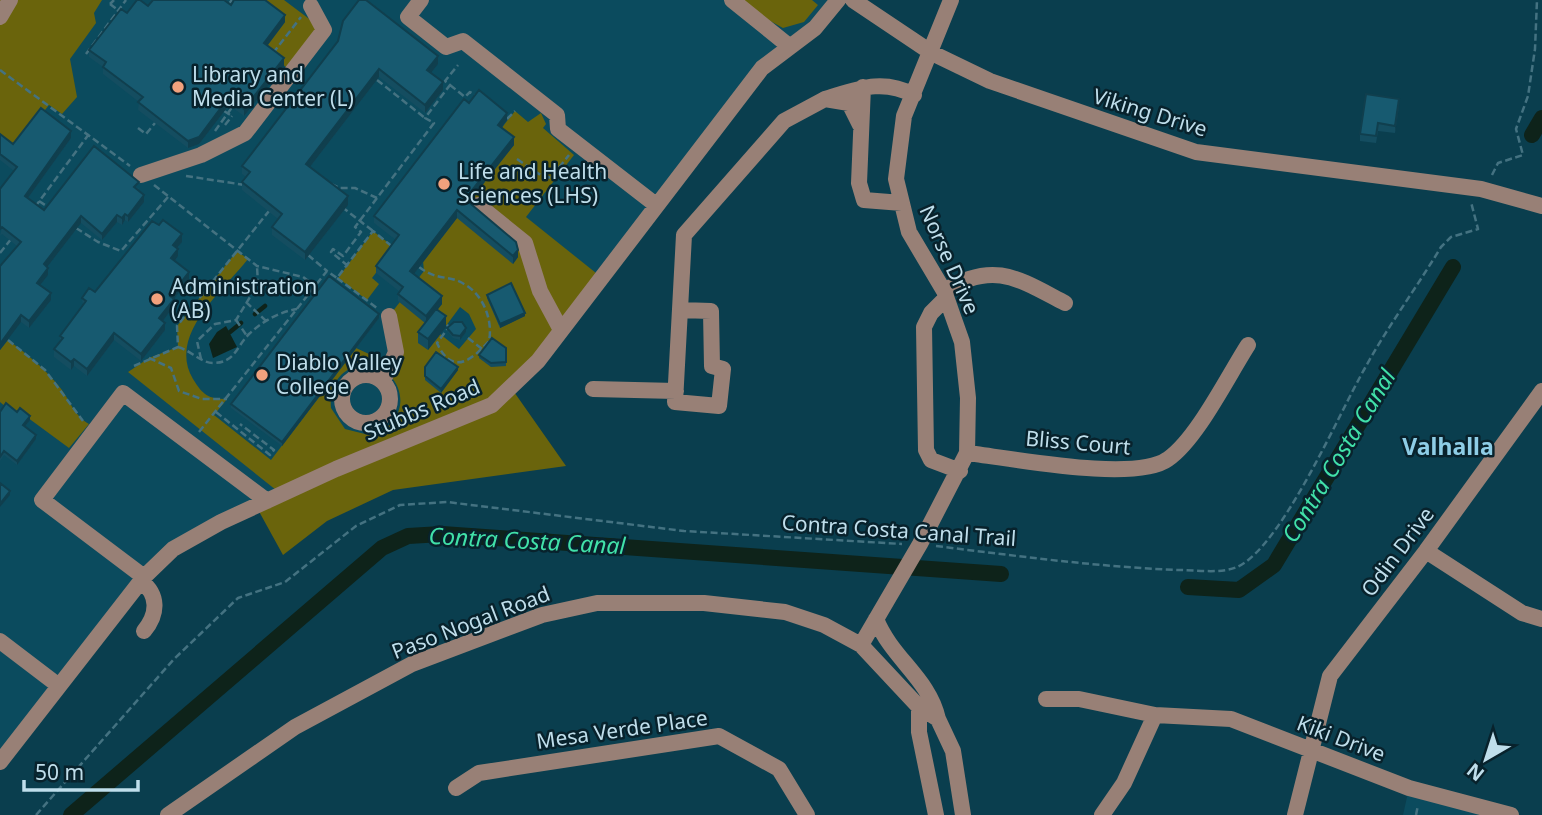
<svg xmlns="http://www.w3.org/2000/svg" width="1542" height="815" viewBox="0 0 1542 815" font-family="'Noto Sans',sans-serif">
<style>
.built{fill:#0b4b5e}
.green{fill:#6a640c;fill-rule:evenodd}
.water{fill:#0e231a}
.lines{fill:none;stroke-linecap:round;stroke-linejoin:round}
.stream{stroke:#0e231a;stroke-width:4.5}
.canal{stroke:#0e231a;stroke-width:16}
.path{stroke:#447281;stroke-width:2.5;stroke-dasharray:7 3.5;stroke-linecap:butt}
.minor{stroke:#988076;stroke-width:16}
.path-bridge{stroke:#447281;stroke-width:2.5;stroke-dasharray:7 3.5;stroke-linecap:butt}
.wall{fill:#144d60}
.shaded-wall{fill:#103f4e}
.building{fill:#175a70;stroke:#103f4e;stroke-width:2}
.poi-dot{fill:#f1a17d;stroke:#08222c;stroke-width:2.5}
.labels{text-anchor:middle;stroke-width:5;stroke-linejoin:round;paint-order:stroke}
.poi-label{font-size:21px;fill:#bfdeeb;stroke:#08222c;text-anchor:start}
.street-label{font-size:21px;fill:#bfdeeb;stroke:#08222c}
.neighbourhood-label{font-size:23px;font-weight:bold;fill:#8ecde6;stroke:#08222c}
.water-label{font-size:23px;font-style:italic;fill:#41e1a9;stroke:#08222c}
</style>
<rect width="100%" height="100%" fill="#0a3e4e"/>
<!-- built -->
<path class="built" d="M 0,0 L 827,0 L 830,9 L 773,61 L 538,361 L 173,549 L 0,762 Z
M 1409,788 L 1511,815 L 1403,815 Z"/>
<!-- green -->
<path class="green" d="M 0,0 L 102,0 L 94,13 L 96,23 L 70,59 L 77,97 L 62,114 L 49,105 L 13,150 L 0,140 Z
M 255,0 L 284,0 L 324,30 L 286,67 L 264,50 Z
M 732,0 L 812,0 L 818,5 L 804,22 L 783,28 Z
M 515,111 L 528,122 L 541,113 L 546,124 L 543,128 L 574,155 L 526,217 L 601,277 L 512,389 L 566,466 L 393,490 L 327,521 L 283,555 L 256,506 L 281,494 L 128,372 L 149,358 L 178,347 L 177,326 L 237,251 L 248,259 C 223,291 167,335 193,379 C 203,395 208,399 227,399 L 214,415 L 271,460 L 356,348 L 393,365 L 389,316 L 424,271 L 423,261 L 513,145 L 498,132 ZM 460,307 L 469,314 L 476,329 L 459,349 L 440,334 ZM 358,365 C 406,362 418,423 369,435 L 345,429 L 331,408 C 329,387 338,372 358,365 Z
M 373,231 L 395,248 L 372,278 L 379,284 L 367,300 L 338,278 Z
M 8,340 C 26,353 43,367 58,385 C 70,399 73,415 89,424 L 69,448 L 20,412 L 0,420 L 0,411 L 3,413 L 7,408 L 0,402 L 0,350 Z"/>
<!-- water -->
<path class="water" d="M 226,326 L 237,347 L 213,358 L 209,344 L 217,332 Z"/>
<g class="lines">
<!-- stream -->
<path class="stream" d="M 255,314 L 265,306
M 230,332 L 241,323"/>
<!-- canal -->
<path class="canal" d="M 1532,135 L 1542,118
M 1188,587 L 1239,590 L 1274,565 L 1453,267
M 71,815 L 382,548 L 408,536 L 442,534 L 1001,574"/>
<!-- path -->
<path class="path" d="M 222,0 L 228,5 L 232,0
M 110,4 L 114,0
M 273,53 L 301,17
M 86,54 L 126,0
M 0,70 L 130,166
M 377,80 L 425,118
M 450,85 L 465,97 L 470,92 L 477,96
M 507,119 L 515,111
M 225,125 L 232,116
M 138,128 L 146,134 L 155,123
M 215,131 L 233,106
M 517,159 L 539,174 L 551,178 L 569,155
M 1492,175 L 1498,163 L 1523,155 L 1516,129 L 1528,96 L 1535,49 L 1537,0
M 186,176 L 245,185
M 331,184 L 340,188 L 355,188 L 377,198
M 154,185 L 257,266 L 303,277 L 315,286
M 39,201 L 48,207
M 35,207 L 89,134
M 76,228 L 98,242 L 121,251 L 168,197
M 0,253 L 12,238
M 308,255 L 327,271
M 348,266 L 331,252 L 333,249 L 343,256 L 361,232 L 355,227 L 434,123 L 425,118 L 450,85 L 445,81 L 458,65
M 419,267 C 439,282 448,274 464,284 C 484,295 493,321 489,341 C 471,361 452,376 437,343 L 449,327 L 445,323
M 337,278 L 377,308
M 246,302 L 266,321
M 236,320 L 247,336
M 468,338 L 482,349
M 8,340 L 45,370 L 83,421
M 178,347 C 190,350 201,363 213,363 C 235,363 236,347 249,334 C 263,321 279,312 297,309
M 149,358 L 171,368 L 179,391 L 202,399 L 227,399
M 201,359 L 197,341 L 215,324 L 236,320 L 258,284 L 257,266
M 134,366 L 178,347 L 177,326 L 269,211
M 216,412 L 270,455 L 274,450 L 240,424
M 199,432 L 327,271 L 337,278 L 373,231 L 394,248
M 936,546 C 1017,556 1098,567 1179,570 C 1198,570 1220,574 1237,567 C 1282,547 1339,413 1365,368 C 1388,326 1417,287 1441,247 L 1451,237 L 1478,229 L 1471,202
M 36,815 L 174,659 L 238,598 L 285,582 L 356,526 L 400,505 L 447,502 L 684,531 L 902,544
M 1416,815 L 1418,805"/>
<!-- minor -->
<path class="minor" d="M 421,0 L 408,17 L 446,47 L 463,41 L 557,115 L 558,129 L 656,205
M 732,0 L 789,46
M 853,0 L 932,53 L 990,81 L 1196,152 L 1481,189 L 1542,206
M 0,17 L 10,0
M 863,87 L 859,183 L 864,200 L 902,203
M 860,125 L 849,103 L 825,99 C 858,89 882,78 914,95
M 141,175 L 201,155 L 245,133 L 324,30 L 311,6
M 478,205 L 525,243 L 540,291 L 561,330
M 944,291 C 994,260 1019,279 1065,303
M 946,298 L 931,313 L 924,327 L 926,450 L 931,460 L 960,471
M 680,310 L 711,311 L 712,366 L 723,369 L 719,406 L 675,402 L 684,235 L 784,121 L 825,99
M342 399a24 24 0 1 1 48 0a24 24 0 1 1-48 0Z
M 383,381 L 396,352 L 389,316
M 593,389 L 676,391
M 967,453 C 1011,458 1135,483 1168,459 C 1197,439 1228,376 1248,345
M 1426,551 L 1522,613 L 1542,619
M 144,577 L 42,500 L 123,393 L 267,501
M 141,581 C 159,595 158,614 144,631
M 876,619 C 892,659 929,678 938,719
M 0,641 L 59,686
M 861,645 L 920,544 L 967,453 L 968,398 L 962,342 L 944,291 L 909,232 L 896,179 L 904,116 L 951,0
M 1046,699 L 1079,699 L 1155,715 L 1231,719 L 1409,788 L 1511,815
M 0,762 L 144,577 L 173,549 L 221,522 L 336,469 L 492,405 L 538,361 L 762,68 L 815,28 L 838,0
M 456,788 L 479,773 L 719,736 L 779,769 L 807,815
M 168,815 L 295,727 L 412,664 L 542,615 L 597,603 L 704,603 L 785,612 L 824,625 L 861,645 L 919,707
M 936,815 L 919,732 L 919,707 L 938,719 L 953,751 L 963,815
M 1102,815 L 1124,783 L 1155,715
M 1295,815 L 1330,676 L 1426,551 L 1542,391"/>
<!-- path-bridge -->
<path class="path-bridge" d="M 110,4 L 122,13
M 224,111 L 232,116
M 342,207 L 373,231"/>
</g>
<!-- wall -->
<path class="wall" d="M 231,5 L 285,22 L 267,46 L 284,66 L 244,116 L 229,105 L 199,144 L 188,148 L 138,110 L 139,102 L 103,74 L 103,67 L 89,57 L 89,50 L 127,13 L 148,6 Z
M 338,41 L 438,64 L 431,73 L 443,90 L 425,113 L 379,77 L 310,167 L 348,205 L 305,260 L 272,235 L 272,227 L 278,219 L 242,190 L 242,182 L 246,177 L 242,174 L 242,166 Z
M 469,103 L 507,120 L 502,128 L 514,145 L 469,202 L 518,257 L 513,264 L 457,218 L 414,274 L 442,304 L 438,309 L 446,327 L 428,350 L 418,343 L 418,332 L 425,323 L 398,301 L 398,294 L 400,292 L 376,273 L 376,266 L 396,240 L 374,223 L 374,216 Z
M 1399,107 L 1395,133 L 1378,131 L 1376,143 L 1360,141 L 1360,134 Z
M 0,134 L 13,144 L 71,138 L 28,198 L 44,210 L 139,188 L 138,190 L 144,202 L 128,222 L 125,220 L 122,225 L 117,222 L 102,240 L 81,223 L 47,267 L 48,275 L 40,285 L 51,300 L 29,328 L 21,322 L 17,246 L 2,234 L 0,236 L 14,171 L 0,160 Z
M 182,242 L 177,248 L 178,256 L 175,261 L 189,279 L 174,299 L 174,306 L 163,321 L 165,330 L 141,361 L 114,340 L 87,376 L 74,366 L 71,370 L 54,357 L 54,349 L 60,341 L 60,336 L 83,306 L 82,298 L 95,292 Z
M 487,295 L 525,316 L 500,328 L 487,298 Z
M 379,318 L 282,446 L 231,408 L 231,404 Z
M 447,328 L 466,332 L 460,340 L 453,338 L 447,331 Z
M 479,355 L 506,362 L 506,366 L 491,367 L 479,358 Z
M 425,367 L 458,370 L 441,393 L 425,380 Z
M 0,412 L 17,412 L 30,420 L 25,427 L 36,439 L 17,465 L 4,455 L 0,461 Z"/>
<!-- shaded-wall -->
<path class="shaded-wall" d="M 285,15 L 285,22 L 264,50 L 264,43 Z
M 438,56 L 438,64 L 427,78 L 427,70 Z
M 284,58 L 284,66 L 244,116 L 244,109 Z
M 379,69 L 379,77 L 306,172 L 306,164 Z
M 443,82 L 443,90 L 425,113 L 425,105 Z
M 229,97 L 229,105 L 199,144 L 188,148 L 188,141 Z
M 1399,99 L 1399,107 L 1395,133 L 1395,126 Z
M 507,113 L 507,120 L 498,132 L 498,125 Z
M 71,131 L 71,138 L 25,202 L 25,196 Z
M 514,137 L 514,145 L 465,207 L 465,199 Z
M 144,195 L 144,202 L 128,222 L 128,216 Z
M 348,196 L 348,205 L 305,260 L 305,252 Z
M 457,210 L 457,218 L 410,279 L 410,271 Z
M 125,214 L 125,220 L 122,225 L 122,218 Z
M 117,215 L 117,222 L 102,240 L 102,234 Z
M 81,216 L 81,223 L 44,271 L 44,264 Z
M 182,234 L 182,242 L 173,252 L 173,245 Z
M 178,249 L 178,256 L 171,266 L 171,258 Z
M 518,250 L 518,257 L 513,264 L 513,256 Z
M 48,268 L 48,275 L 37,289 L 37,283 Z
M 189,272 L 189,279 L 174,299 L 174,306 L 159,326 L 159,318 L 170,296 Z
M 51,293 L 51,300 L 29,328 L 29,321 Z
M 442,296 L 442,304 L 426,324 L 426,316 Z
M 525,313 L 525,316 L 500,328 L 500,324 Z
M 379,314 L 379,318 L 282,446 L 282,442 Z
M 21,315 L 21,322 L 0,350 L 0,344 Z
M 446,316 L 446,327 L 428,350 L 428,339 Z
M 165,323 L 165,330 L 141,361 L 141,354 Z
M 466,328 L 466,332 L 460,340 L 460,336 Z
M 114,333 L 114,340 L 87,376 L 87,369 Z
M 74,359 L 74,366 L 71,370 L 71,362 Z
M 458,367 L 458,370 L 441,393 L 441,389 Z
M 30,416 L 30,420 L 23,429 L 23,425 Z
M 36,435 L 36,439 L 17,465 L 17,461 Z
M 10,491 L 10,495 L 0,507 L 0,504 Z"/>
<!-- building -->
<path class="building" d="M 137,0 L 140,0 L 148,6 L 153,0 L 224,0 L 231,5 L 234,0 L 265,0 L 285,15 L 264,43 L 284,58 L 244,109 L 229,97 L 199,137 L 188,141 L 138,102 L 143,97 L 103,67 L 106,62 L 89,50 L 121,9 L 127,13 Z
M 359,0 L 366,0 L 438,56 L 427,70 L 443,82 L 425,105 L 379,69 L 306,164 L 348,196 L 305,252 L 272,227 L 282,214 L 242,182 L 250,172 L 242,166 L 338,41 L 343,21 Z
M 479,90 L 507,113 L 498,125 L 514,137 L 465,199 L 516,242 L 518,250 L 513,256 L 457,210 L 410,271 L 442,296 L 426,316 L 398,294 L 403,287 L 376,266 L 399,235 L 374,216 L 464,99 L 469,103 Z
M 1366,94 L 1399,99 L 1395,126 L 1378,123 L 1376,136 L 1360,134 Z
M 41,108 L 71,131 L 25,196 L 44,210 L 94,146 L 139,182 L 134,187 L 144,195 L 128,216 L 125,214 L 122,218 L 117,215 L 102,234 L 81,216 L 44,264 L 48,268 L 37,283 L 51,293 L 29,321 L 21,315 L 0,344 L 0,266 L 21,242 L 2,227 L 0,229 L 0,189 L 17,167 L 0,154 L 0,134 L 13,144 Z
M 163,220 L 182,234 L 173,245 L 178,249 L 171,258 L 189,272 L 170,296 L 174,299 L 159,318 L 165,323 L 141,354 L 114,333 L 87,369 L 74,359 L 71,362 L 54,349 L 63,338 L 60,336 L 86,301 L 82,298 L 89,288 L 95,292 L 152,221 L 159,225 Z
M 329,276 L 379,314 L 282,442 L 231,404 Z
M 511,283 L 525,313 L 500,324 L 487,295 Z
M 436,309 L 446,316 L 428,339 L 418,332 Z
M 454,322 L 462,322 L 466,328 L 460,336 L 453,335 L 447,328 Z
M 492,338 L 506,348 L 506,362 L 491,363 L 479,355 Z
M 436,352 L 458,367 L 441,389 L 425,376 L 425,367 Z
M 6,403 L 17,412 L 20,408 L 30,416 L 23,425 L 36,435 L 17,461 L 4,451 L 0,457 L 0,412 Z
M 0,483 L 10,491 L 0,504 Z"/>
<!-- markers -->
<g class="poi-dot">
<circle cx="178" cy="87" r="7"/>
<circle cx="444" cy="184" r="7"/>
<circle cx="157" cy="299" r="7"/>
<circle cx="262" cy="375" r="7"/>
</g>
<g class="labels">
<!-- poi labels -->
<g class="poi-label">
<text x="192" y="82">Library and<tspan x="192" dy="24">Media Center (L)</tspan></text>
<text x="458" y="179">Life and Health<tspan x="458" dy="24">Sciences (LHS)</tspan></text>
<text x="171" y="294">Administration<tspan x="171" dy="24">(AB)</tspan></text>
<text x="276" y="370">Diablo Valley<tspan x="276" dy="24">College</tspan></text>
</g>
<!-- street labels -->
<g class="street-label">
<text transform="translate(1150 113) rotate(17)" y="7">Viking Drive</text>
<text transform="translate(949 260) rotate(66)" y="7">Norse Drive</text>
<text transform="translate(422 410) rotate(-23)" y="7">Stubbs Road</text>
<text transform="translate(1078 443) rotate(5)" y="7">Bliss Court</text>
<text transform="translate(899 531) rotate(4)" y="7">Contra Costa Canal Trail</text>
<text transform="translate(1398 552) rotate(-53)" y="7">Odin Drive</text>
<text transform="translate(471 623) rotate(-21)" y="7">Paso Nogal Road</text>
<text transform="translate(622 730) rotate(-8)" y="7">Mesa Verde Place</text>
<text transform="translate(1341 739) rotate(21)" y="7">Kiki Drive</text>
</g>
<!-- neighbourhood labels -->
<g class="neighbourhood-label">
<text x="1448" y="455">Valhalla</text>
</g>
<!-- water labels -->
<g class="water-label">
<text transform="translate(1339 456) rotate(-59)" y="8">Contra Costa Canal</text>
<text transform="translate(527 541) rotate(3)" y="8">Contra Costa Canal</text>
</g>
</g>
<!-- north arrow -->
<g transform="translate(1486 759) rotate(219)" stroke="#08222c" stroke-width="5" paint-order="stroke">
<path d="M0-5L12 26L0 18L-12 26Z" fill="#bfdeeb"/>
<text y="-10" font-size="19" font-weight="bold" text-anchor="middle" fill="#bfdeeb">N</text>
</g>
<!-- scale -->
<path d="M24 780v10h114v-10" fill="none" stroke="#bfdeeb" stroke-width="3.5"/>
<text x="35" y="780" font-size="21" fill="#bfdeeb" stroke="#08222c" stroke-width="5" paint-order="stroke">50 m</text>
</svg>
